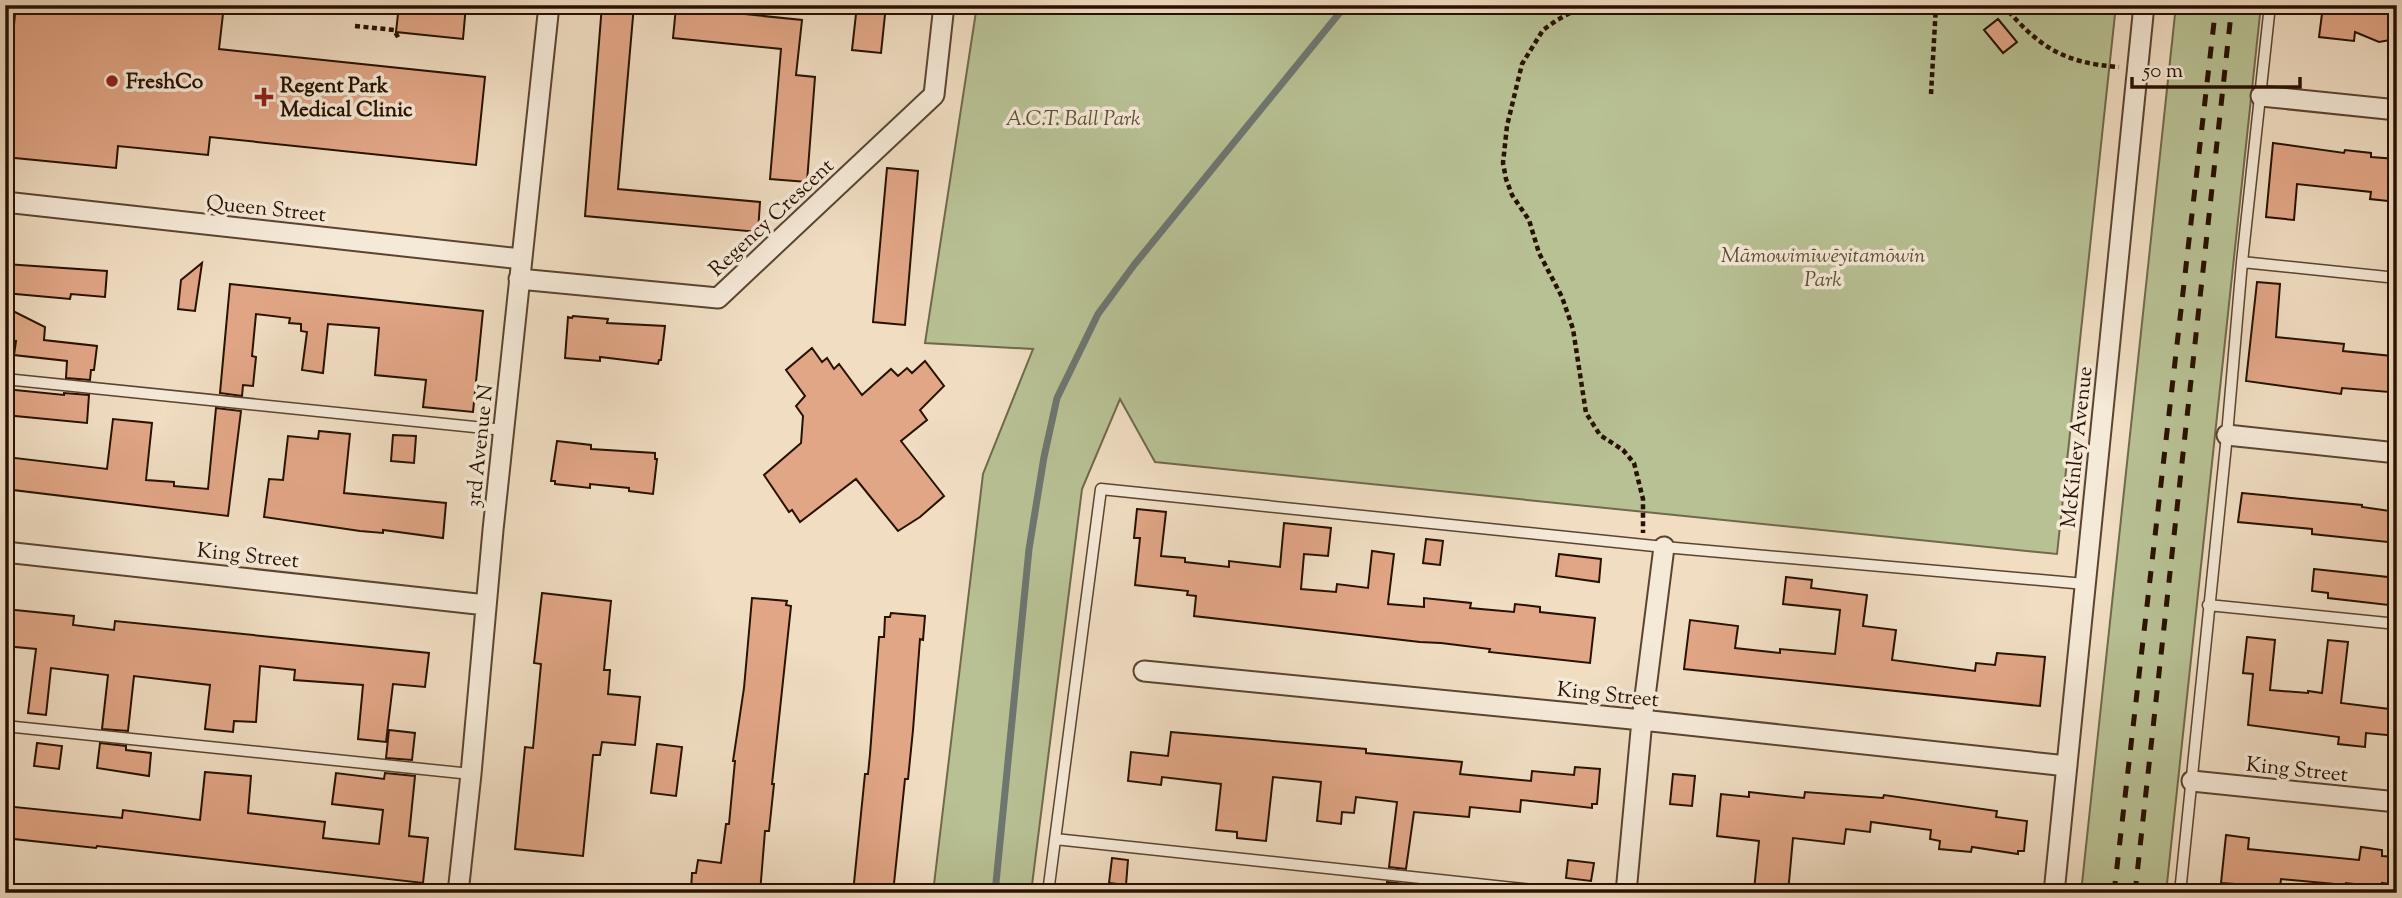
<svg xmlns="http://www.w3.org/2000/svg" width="2402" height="898" viewBox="0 0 2402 898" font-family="'Sorts Mill Goudy',serif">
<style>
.green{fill:#b8c194;stroke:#70694a;stroke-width:2}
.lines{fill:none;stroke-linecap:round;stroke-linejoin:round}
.stream{stroke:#6e7670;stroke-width:7}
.building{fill:#e1a686;stroke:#281100;stroke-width:2}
.service-casing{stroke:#5a4430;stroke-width:13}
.minor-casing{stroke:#5a4430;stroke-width:23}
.path{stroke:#281100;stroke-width:4.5;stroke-dasharray:5 3.5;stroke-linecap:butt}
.service{stroke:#f5e9d7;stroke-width:10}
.minor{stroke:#f5e9d7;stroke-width:19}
.rail{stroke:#281100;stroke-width:5;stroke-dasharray:12 12;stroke-linecap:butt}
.poi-dot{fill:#8f2418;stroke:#f5e9d7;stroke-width:2.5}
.labels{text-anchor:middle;stroke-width:7;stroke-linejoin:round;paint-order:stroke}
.poi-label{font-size:21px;font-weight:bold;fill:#281100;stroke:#f5e9d7;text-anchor:start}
.park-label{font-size:21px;font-style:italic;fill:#5a4f34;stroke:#f5e9d7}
.street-label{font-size:21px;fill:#281100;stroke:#f5e9d7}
</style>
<rect width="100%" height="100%" fill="#f0ddc2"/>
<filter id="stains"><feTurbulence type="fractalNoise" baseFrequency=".00286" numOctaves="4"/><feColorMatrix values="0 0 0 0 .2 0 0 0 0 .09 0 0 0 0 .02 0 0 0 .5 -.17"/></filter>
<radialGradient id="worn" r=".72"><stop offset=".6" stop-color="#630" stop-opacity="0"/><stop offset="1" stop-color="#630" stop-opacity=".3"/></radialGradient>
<!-- green -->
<path class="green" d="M 977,5 L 2116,5 L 2057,554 L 1155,462 L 1120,399 L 1082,489 L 1031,893 L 933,893 L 983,474 L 1033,349 L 925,343 Z
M 2176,5 L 2261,5 L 2166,893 L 2081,893 Z"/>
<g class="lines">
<!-- stream -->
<path class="stream" d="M 995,893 L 1029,549 L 1044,457 L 1057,398 L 1098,314 L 1134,265 L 1346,5"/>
</g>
<!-- building -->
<path class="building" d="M 16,5 L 224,5 L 219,49 L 485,77 L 476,165 L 210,137 L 208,155 L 118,146 L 116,168 L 5,157 L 5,112 Z
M 399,5 L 466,5 L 463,39 L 396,32 Z
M 602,5 L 634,5 L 618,189 L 760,202 L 758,232 L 585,216 Z
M 857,5 L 886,5 L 881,53 L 852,50 Z
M 2368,5 L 2397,5 L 2396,39 L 2379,42 L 2355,32 L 2354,41 L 2319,37 L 2323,6 L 2367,10 Z
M 676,7 L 802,20 L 796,75 L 815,77 L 807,182 L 770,179 L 781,49 L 673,38 Z
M 1998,19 L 2017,42 L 2003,53 L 1984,30 Z
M 2273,143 L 2344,153 L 2345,150 L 2371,153 L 2371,157 L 2397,159 L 2397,202 L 2370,199 L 2371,192 L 2297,184 L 2294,220 L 2266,217 Z
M 887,168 L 918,171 L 905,325 L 873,322 Z
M 202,263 L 195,311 L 178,309 L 181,280 Z
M 5,264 L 107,271 L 105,297 L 71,294 L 70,299 L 5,293 Z
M 2257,282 L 2280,284 L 2276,337 L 2344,344 L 2343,351 L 2392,356 L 2389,392 L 2342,388 L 2341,394 L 2246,381 Z
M 230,284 L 483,311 L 473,412 L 423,407 L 426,380 L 375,375 L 379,328 L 328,324 L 323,373 L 302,370 L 307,332 L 301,331 L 301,324 L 289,323 L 290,318 L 256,314 L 252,356 L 256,357 L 253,386 L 243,385 L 242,396 L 220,393 Z
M 5,307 L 45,327 L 44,340 L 97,346 L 94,370 L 91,370 L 90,380 L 66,378 L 67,361 L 14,355 L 16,341 L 5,340 Z
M 573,316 L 608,319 L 607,323 L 665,326 L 661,360 L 659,360 L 658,364 L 600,357 L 600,361 L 565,358 L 568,317 L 572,318 Z
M 812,348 L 822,362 L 827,358 L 834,369 L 839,364 L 862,395 L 891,369 L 898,376 L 907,368 L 912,373 L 925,361 L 944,386 L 920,410 L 927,420 L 901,441 L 944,496 L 920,517 L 898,531 L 856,479 L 800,522 L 792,510 L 789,512 L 764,475 L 801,443 L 803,416 L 796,406 L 805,396 L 786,370 Z
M 5,389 L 64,395 L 64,393 L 89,395 L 87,423 L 5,415 Z
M 216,408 L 241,411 L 228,516 L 5,489 L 7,457 L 107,469 L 113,419 L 152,423 L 146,480 L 174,482 L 174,486 L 208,489 Z
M 319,431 L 350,434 L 344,493 L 446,503 L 443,538 L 383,530 L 383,533 L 360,531 L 264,517 L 269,479 L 283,480 L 288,436 L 318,439 Z
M 393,435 L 416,436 L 414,463 L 391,461 Z
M 557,441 L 591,445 L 591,449 L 655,453 L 655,459 L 657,459 L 653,494 L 629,491 L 629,488 L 590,484 L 590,488 L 555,484 L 555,481 L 551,481 Z
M 2242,493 L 2362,505 L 2362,507 L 2397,512 L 2397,543 L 2312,534 L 2312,529 L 2238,522 Z
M 1137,509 L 1166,512 L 1161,556 L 1185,558 L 1185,562 L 1229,567 L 1229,561 L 1280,567 L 1284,523 L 1331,528 L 1328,556 L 1304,554 L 1301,589 L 1336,592 L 1337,584 L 1368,588 L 1372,551 L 1394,554 L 1388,604 L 1424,607 L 1424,598 L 1471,603 L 1470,608 L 1514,612 L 1515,604 L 1540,607 L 1540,612 L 1595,618 L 1590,663 L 1489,652 L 1490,649 L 1441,643 L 1420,642 L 1194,616 L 1196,596 L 1187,595 L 1188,591 L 1135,585 L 1140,538 L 1134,538 Z
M 1426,539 L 1443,541 L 1440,565 L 1423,563 Z
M 1559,554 L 1601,559 L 1599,582 L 1556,576 Z
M 2314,569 L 2397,578 L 2397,606 L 2328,598 L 2328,593 L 2312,591 Z
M 1786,577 L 1812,580 L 1811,588 L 1867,595 L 1863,626 L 1896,630 L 1892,660 L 1975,671 L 1976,663 L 1995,665 L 1997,653 L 2045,657 L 2040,706 L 1684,669 L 1690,620 L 1738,626 L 1735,648 L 1780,653 L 1780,649 L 1835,654 L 1840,610 L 1783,604 Z
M 542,593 L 611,601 L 604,670 L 610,670 L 608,694 L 640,697 L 635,745 L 602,742 L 600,755 L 593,755 L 583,856 L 515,849 L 525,747 L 533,748 L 541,664 L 534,663 Z
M 752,598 L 787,601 L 786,605 L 791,606 L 772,784 L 774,784 L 769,831 L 765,831 L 760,893 L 694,893 L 694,891 L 691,890 L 692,873 L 696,873 L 698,860 L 721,863 L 726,824 L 729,824 L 735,761 L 733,761 L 744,688 Z
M 5,609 L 74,616 L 73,625 L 114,630 L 115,621 L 429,653 L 425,687 L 393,684 L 386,742 L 358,739 L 363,685 L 294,680 L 295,670 L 260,666 L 256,722 L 234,721 L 233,732 L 205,729 L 210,685 L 134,676 L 128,731 L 102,729 L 108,675 L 51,668 L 46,715 L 28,713 L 36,649 L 5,646 Z
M 891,613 L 925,616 L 923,640 L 920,639 L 913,730 L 908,779 L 905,779 L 893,893 L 853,893 L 865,774 L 868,774 L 870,754 L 879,637 L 884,637 L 885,617 L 890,617 Z
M 2247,637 L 2275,640 L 2270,690 L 2308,693 L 2308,691 L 2322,693 L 2328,640 L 2348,642 L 2341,703 L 2397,710 L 2397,736 L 2366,733 L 2365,747 L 2338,744 L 2339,737 L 2248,725 L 2253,674 L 2243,673 Z
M 389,730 L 415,733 L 412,760 L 386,758 Z
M 1171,732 L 1366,749 L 1366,753 L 1462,762 L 1460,774 L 1531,781 L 1532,771 L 1574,775 L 1575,767 L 1600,769 L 1597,804 L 1592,804 L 1592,808 L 1521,800 L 1520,812 L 1470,807 L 1469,817 L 1414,812 L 1406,869 L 1389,867 L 1397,802 L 1356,797 L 1354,813 L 1342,812 L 1341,824 L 1317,821 L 1321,782 L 1273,777 L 1266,841 L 1237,838 L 1237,832 L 1216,830 L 1221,784 L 1162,777 L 1161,785 L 1128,781 L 1131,752 L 1168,756 Z
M 37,743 L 62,746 L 59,769 L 34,766 Z
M 100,743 L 126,746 L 126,750 L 151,753 L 149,776 L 97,768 Z
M 657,744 L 682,747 L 676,796 L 651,793 Z
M 205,772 L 251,776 L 248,813 L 325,822 L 323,838 L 379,844 L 383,810 L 332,804 L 336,773 L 384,779 L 385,773 L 415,776 L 409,836 L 428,838 L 423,883 L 97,846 L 96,848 L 5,838 L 5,806 L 122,818 L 123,810 L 200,820 Z
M 1673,774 L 1695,776 L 1692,806 L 1670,804 Z
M 1749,792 L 1804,798 L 1805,792 L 1883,798 L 1884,795 L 1997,811 L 1996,817 L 2027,821 L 2024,851 L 2018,851 L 2018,854 L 1972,847 L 1971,852 L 1939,849 L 1940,841 L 1930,839 L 1931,830 L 1871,822 L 1870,832 L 1846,829 L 1844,844 L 1793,838 L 1788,893 L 1754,890 L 1759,841 L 1717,836 L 1721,794 L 1749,797 Z
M 2226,835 L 2249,838 L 2248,849 L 2359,860 L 2361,847 L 2382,850 L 2382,856 L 2397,857 L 2397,885 L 2382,883 L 2382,887 L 2346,883 L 2346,885 L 2281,879 L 2280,887 L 2221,883 Z
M 1112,858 L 1128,860 L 1126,885 L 1109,883 Z
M 1568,860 L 1594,863 L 1591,881 L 1566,878 Z
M 1387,882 L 1404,884 L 1403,893 L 1386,893 Z"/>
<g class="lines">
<!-- service casing -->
<g class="service-casing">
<path id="service" d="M 2242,262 L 2397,278
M 5,379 L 504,430
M 2208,605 L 2397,624
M 5,726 L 471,774
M 1055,839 L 1562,893
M 1048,893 L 1101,489 L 1664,547 L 2085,584
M 2180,893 L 2227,435 L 2242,262 L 2270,5"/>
</g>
<!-- minor casing -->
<g class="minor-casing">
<path id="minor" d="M 2261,96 L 2397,110
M 5,202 L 521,259
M 519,279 L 718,298 L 934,95 L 944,5
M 2227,435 L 2397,453
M 5,552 L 486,605
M 1144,671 L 1642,720 L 2067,766
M 2192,781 L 2397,802
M 458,893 L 471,774 L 493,530 L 549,5
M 1626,893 L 1642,720 L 1664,547
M 2054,893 L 2144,5"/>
</g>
<!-- path -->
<path class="path" d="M 1569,5 L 1573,11
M 1585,5 L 1557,20 L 1543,30 L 1522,64 L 1507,126 L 1503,163 L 1506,179 L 1512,195 L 1529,220 L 1539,253 L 1562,297 L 1573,329 L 1586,413 L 1600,435 L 1623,450 L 1634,463 L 1643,499 L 1643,533
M 2003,5 C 2039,47 2063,63 2119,67
M 355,26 L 394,30 L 399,39
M 1931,94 L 1936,5"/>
<!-- service -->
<use href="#service" class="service"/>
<!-- minor -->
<use href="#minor" class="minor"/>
<!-- rail -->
<path class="rail" d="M 2114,893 L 2216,5
M 2135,893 L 2232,5"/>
</g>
<!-- markers -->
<g class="poi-dot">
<circle cx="112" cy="81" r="7"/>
<path d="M260.5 86.5h7v7h7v7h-7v7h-7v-7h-7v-7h7z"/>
</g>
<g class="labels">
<!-- poi labels -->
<g class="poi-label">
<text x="126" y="88">FreshCo</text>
<text x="280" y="92">Regent Park<tspan x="280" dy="24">Medical Clinic</tspan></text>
</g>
<!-- park labels -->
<g class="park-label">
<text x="1073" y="125">A.C.T. Ball Park</text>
<text x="1823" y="262">Māmowimīwēyitamōwin<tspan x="1823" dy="24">Park</tspan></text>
</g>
<!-- street labels -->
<g class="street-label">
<text transform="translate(266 208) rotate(6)" y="7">Queen Street</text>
<text transform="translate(771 217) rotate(-43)" y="7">Regency Crescent</text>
<text transform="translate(479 446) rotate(-84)" y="7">3rd Avenue N</text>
<text transform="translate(2076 447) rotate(-84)" y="7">McKinley Avenue</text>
<text transform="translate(248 555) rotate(6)" y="7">King Street</text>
<text transform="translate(1608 694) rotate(6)" y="7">King Street</text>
<text transform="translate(2297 769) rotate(6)" y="7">King Street</text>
</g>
</g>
<!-- margin -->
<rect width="2402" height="898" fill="none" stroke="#f0ddc2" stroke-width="28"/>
<rect x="7" y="7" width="2388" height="884" fill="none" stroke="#281100" stroke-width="3.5"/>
<rect x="14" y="14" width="2374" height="870" fill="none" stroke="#281100" stroke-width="2"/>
<!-- scale -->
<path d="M2132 77v10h168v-10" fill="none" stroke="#281100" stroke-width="3.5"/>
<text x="2143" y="77" font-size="21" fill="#281100" stroke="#f5e9d7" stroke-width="5" paint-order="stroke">50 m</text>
<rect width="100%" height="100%" filter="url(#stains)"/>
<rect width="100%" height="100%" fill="url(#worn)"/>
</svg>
